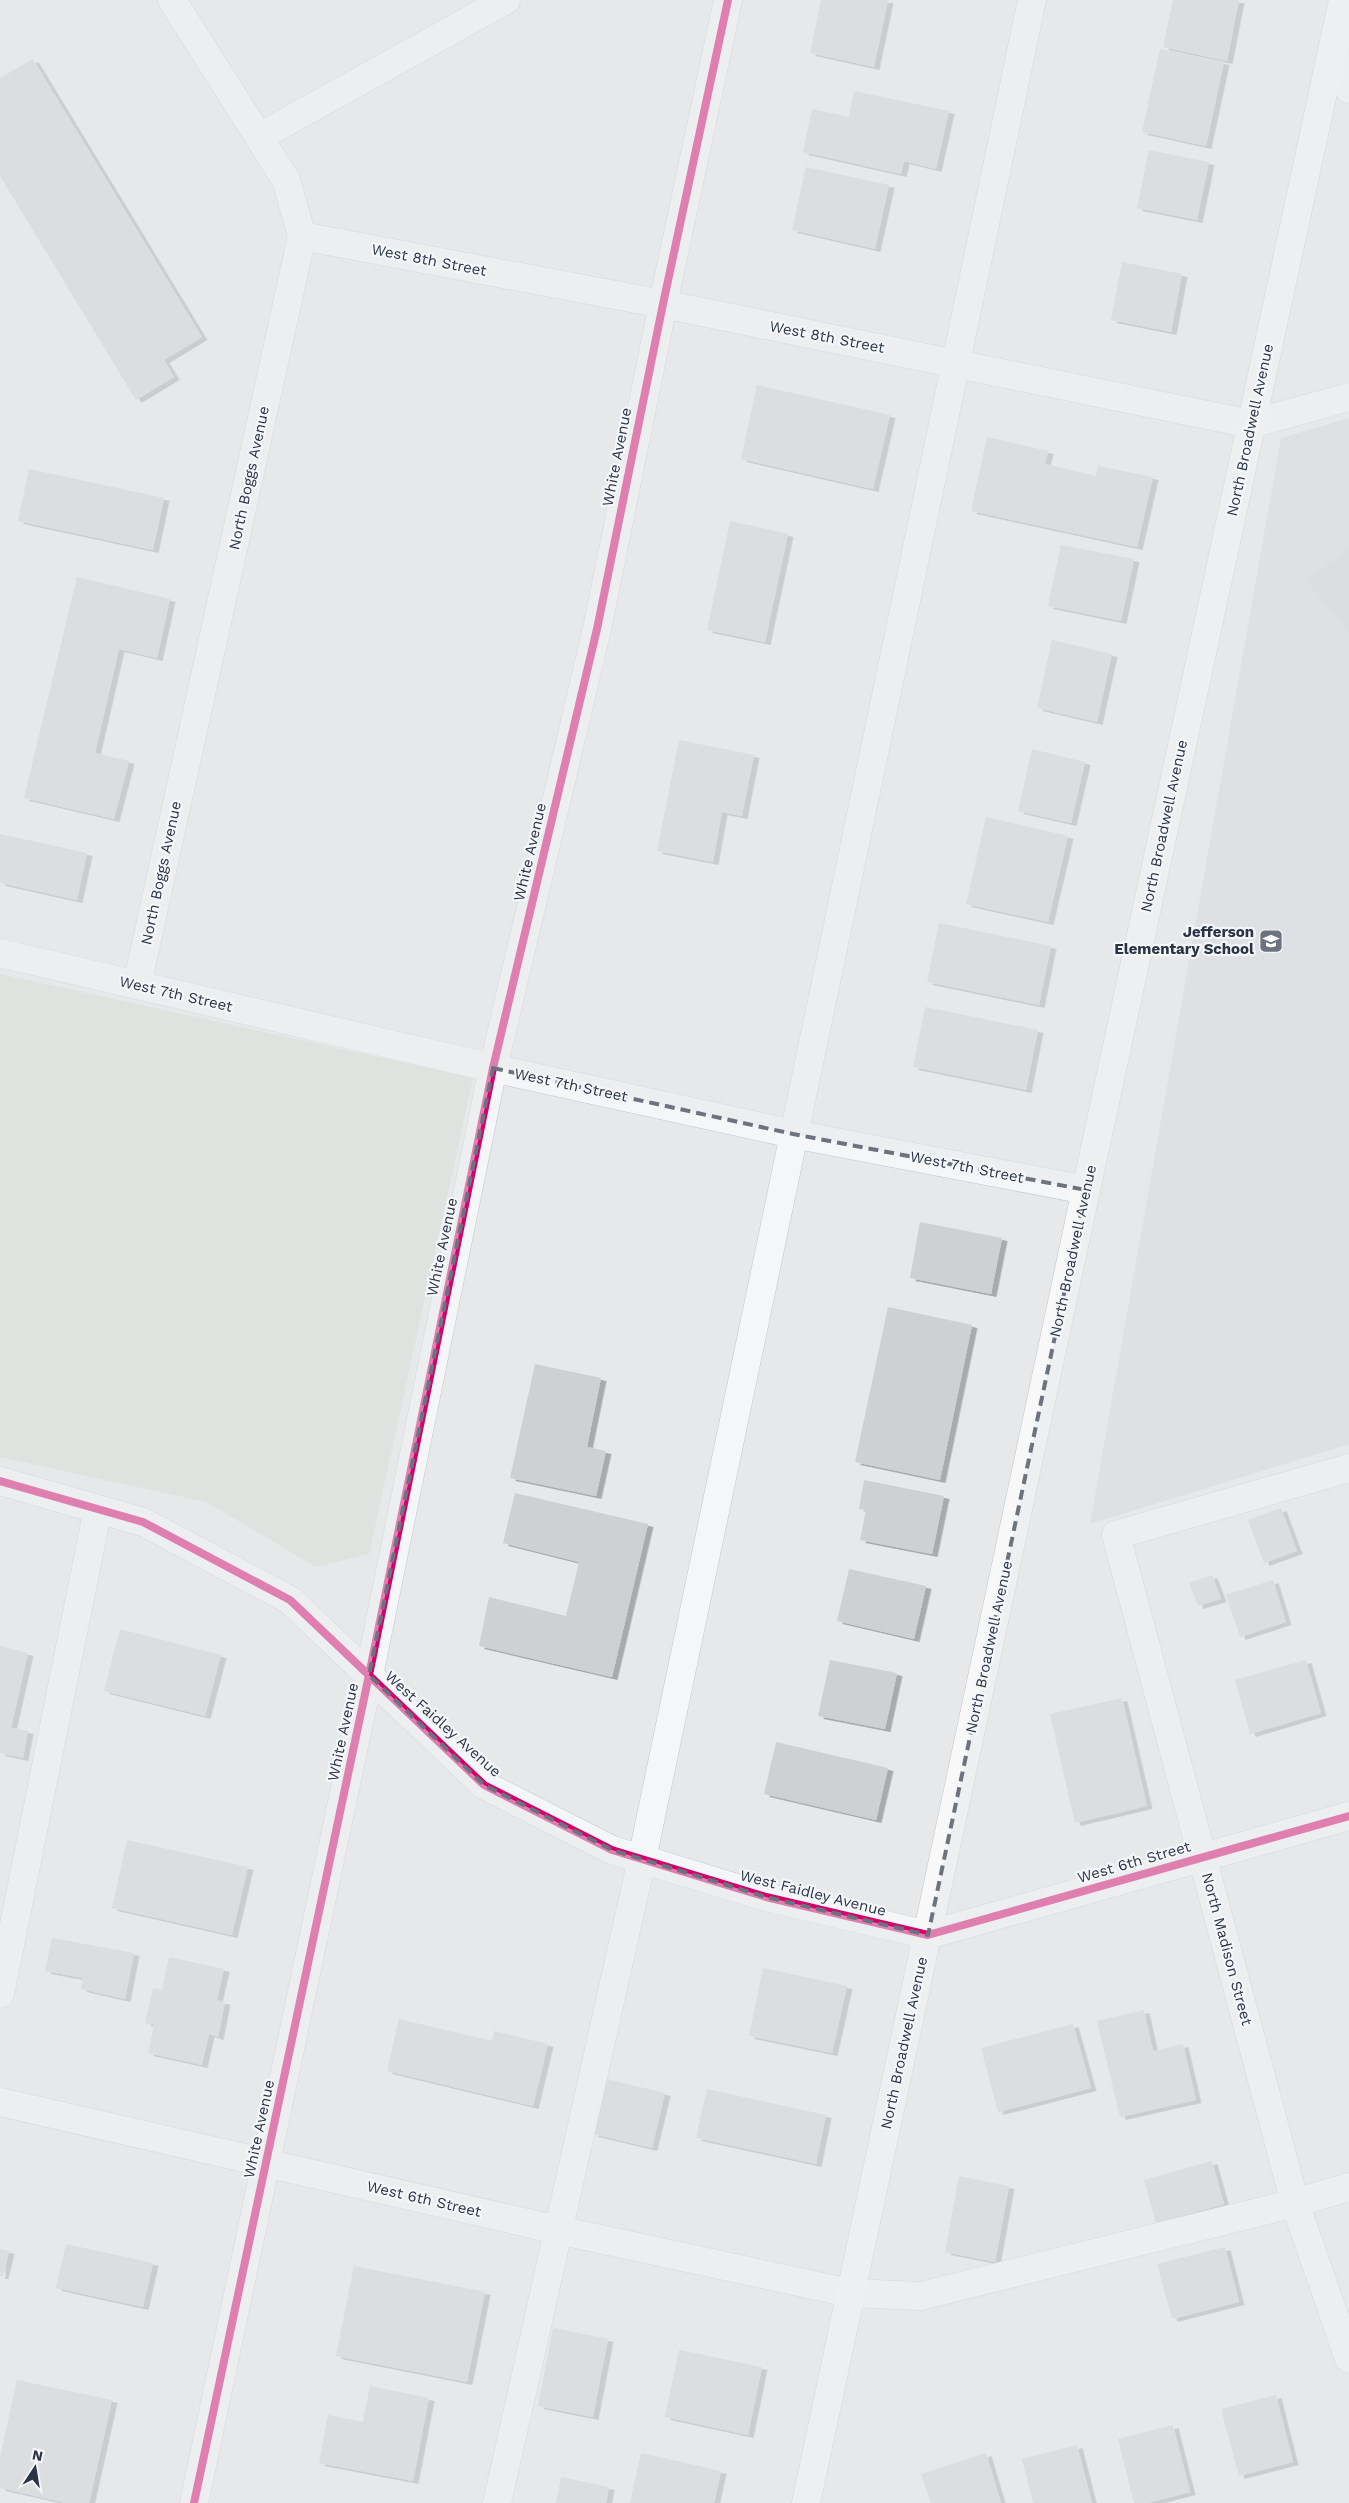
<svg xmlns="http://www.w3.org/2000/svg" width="1349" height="2503" viewBox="0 0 1349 2503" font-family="'Work Sans',sans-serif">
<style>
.built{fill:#d4d7dd}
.green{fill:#d6ded6}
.building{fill:#ced0d3;filter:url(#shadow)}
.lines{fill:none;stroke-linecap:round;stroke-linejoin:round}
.minor-casing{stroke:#c4c6c8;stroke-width:29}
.major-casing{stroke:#c2c5c8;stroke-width:29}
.minor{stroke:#f5f6f7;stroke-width:28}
.major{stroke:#f8f8f8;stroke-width:28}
.cycleway-casing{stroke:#f4f6f9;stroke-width:11}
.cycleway{stroke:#d6006c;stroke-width:8}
.marked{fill:none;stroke:#6c737f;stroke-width:4;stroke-dasharray:10 6;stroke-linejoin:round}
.labels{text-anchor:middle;stroke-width:4.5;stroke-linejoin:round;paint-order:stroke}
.street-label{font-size:15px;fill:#2b3445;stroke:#f4f6f9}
.poi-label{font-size:15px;font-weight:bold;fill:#2b3445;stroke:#f4f6f9;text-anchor:end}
</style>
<defs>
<filter id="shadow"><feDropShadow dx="5.5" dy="3" stdDeviation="0" flood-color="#0004"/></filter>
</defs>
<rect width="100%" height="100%" fill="#e6e8ea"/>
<!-- built -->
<path class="built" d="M 1349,418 L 1349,1444 L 1090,1524 L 1281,438 Z"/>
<!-- green -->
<path class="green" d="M 0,974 L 473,1078 L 369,1554 L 316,1567 L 206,1502 L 0,1457 Z"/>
<!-- building -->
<path class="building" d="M 821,0 L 888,0 L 874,67 L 810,53 Z
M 1173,0 L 1239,0 L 1227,61 L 1163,47 Z
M 1160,49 L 1224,62 L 1206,146 L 1142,132 Z
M 33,59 L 202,337 L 164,360 L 174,377 L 136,400 L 0,176 L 0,78 Z
M 854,91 L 949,111 L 936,169 L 904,161 L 901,174 L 803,152 L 812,109 L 849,117 Z
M 1149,150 L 1209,162 L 1197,220 L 1137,208 Z
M 806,167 L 889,185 L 875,249 L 792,230 Z
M 1122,262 L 1182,274 L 1171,332 L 1111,320 Z
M 757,385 L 890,415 L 873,489 L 741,459 Z
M 987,437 L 1048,451 L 1045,464 L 1096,476 L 1098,466 L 1153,477 L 1137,547 L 971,511 Z
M 29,469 L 164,498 L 153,550 L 18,521 Z
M 730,521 L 788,534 L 765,642 L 707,630 Z
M 1061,545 L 1134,559 L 1121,621 L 1048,606 Z
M 1349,548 L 1349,633 L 1307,581 Z
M 77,577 L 170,599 L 157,658 L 119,649 L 95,753 L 129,761 L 114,819 L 24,798 Z
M 1052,640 L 1112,654 L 1097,722 L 1037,708 Z
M 679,740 L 754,755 L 742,816 L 722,812 L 713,862 L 657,851 Z
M 1032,749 L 1085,762 L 1071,823 L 1018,811 Z
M 986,817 L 1068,836 L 1048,922 L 966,904 Z
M 0,834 L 87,853 L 77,900 L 0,883 Z
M 939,923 L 1051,946 L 1039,1005 L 927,982 Z
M 925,1007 L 1038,1030 L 1026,1090 L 913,1067 Z
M 920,1222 L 1002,1238 L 991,1294 L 910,1278 Z
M 888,1307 L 972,1325 L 940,1480 L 855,1462 Z
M 535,1364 L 601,1378 L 587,1447 L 606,1451 L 596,1496 L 510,1478 Z
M 864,1480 L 944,1496 L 932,1554 L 860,1540 L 866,1510 L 859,1509 Z
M 515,1493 L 648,1524 L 612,1677 L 479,1646 L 489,1597 L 566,1616 L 579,1562 L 503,1543 Z
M 1281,1508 L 1297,1551 L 1264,1563 L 1248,1520 Z
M 849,1569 L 926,1586 L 914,1639 L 837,1621 Z
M 1212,1575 L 1221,1599 L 1198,1606 L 1189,1583 Z
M 1273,1580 L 1286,1622 L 1240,1637 L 1226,1595 Z
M 120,1629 L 221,1655 L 205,1716 L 104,1691 Z
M 0,1646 L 28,1653 L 11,1728 L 28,1731 L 23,1758 L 0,1753 Z
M 830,1660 L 897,1673 L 885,1729 L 818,1716 Z
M 1306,1660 L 1321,1713 L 1250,1734 L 1235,1680 Z
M 1122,1698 L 1147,1806 L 1075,1823 L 1050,1714 Z
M 776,1742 L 888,1768 L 876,1820 L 764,1794 Z
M 127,1840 L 248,1867 L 232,1935 L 112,1908 Z
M 52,1938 L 134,1953 L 125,1999 L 81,1989 L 83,1978 L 45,1971 Z
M 169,1957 L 224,1969 L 217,2000 L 225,2002 L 218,2037 L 209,2034 L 202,2065 L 148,2053 L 154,2025 L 145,2023 L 153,1988 L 162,1990 Z
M 763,1968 L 847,1986 L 832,2053 L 749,2036 Z
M 1144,2010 L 1153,2051 L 1183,2044 L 1196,2100 L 1120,2117 L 1097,2021 Z
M 399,2019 L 492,2041 L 494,2031 L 548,2044 L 533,2106 L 387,2071 Z
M 1073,2024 L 1091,2088 L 998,2112 L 981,2048 Z
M 606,2079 L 665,2093 L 652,2148 L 593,2134 Z
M 707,2089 L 826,2115 L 816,2164 L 696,2138 Z
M 1212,2161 L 1224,2204 L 1156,2223 L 1144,2180 Z
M 959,2176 L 1009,2186 L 995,2262 L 945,2252 Z
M 66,2244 L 153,2263 L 143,2307 L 56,2288 Z
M 1225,2247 L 1239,2302 L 1172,2319 L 1157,2264 Z
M 0,2249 L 9,2251 L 3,2276 L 0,2276 Z
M 354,2266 L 485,2292 L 467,2382 L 336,2356 Z
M 553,2328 L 608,2339 L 593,2417 L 538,2406 Z
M 679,2350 L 762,2367 L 748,2435 L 665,2417 Z
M 17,2380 L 112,2400 L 89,2503 L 67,2503 L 0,2488 L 0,2458 Z
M 370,2386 L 429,2398 L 413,2481 L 319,2463 L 328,2415 L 363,2422 Z
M 1276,2395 L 1293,2462 L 1239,2476 L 1221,2409 Z
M 1173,2425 L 1190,2492 L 1148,2503 L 1134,2503 L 1118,2439 Z
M 1077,2445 L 1092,2503 L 1033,2503 L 1022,2459 Z
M 641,2453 L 721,2471 L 714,2503 L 630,2503 Z
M 986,2453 L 1001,2503 L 931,2503 L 921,2474 Z
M 561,2477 L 609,2487 L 606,2503 L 556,2503 Z"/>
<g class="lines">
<!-- minor casing -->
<g class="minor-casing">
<path id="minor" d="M 1349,41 L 1333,46 L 1349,89
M 259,137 L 506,0
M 302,236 L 663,304 L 1251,424 L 1349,397
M 0,953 L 493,1068 L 793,1134 L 1086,1190
M 137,985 L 302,236 L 286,180 L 172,0
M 1349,1468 L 1116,1535 L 1295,2203 L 1349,2359
M 0,1481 L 143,1522 L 290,1600 L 484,1785 L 612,1850 L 766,1897 L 928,1935 L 1349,1816
M 0,1994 L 98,1509
M 0,2102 L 558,2230 L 850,2293 L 921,2296 L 1295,2203 L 1349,2187
M 194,2503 L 369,1675 L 493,1068 L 597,629 L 663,304 L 728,0
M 497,2503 L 642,1859 L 1032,0"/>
</g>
<!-- major casing -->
<g class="major-casing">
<path id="major" d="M 806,2503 L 1086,1190 L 1343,0"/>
</g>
<!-- minor -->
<use href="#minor" class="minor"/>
<!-- major -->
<use href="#major" class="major"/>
<!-- cycleway casing -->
<g class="cycleway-casing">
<path id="cycleway" d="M 0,1481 L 143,1522 L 290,1600 L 484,1785 L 612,1850 L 766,1897 L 928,1935 L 1349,1816
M 194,2503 L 369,1675 L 493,1068 L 597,629 L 663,304 L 728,0"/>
</g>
<!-- cycleway -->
<use href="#cycleway" class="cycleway"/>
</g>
<!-- marked area -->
<path d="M0 0H1349V2503H0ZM 493,1068 L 793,1134 L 1086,1190 L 928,1935 L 766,1897 L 612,1850 L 484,1785 L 369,1675 Z" fill="#e6e8ea" fill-opacity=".55" fill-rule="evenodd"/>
<path class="marked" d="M 493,1068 L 793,1134 L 1086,1190 L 928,1935 L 766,1897 L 612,1850 L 484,1785 L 369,1675 Z"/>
<!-- icons -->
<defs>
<g id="school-square" transform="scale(1.25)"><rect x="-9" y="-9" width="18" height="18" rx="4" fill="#6c737f" stroke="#f4f6f9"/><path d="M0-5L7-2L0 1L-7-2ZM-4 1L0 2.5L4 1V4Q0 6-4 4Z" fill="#fff"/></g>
</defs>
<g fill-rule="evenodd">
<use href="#school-square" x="1271" y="941"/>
</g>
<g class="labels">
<!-- street labels -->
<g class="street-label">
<text transform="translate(429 260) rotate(11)" y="5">West 8th Street</text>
<text transform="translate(827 337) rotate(11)" y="5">West 8th Street</text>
<text transform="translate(1250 430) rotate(-78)" y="5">North Broadwell Avenue</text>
<text transform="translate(617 457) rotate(-79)" y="5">White Avenue</text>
<text transform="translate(249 478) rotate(-78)" y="5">North Boggs Avenue</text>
<text transform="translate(1164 826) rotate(-78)" y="5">North Broadwell Avenue</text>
<text transform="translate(530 852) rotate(-77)" y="5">White Avenue</text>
<text transform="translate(161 873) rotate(-78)" y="5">North Boggs Avenue</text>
<text transform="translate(176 994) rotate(13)" y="5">West 7th Street</text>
<text transform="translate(571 1085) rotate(12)" y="5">West 7th Street</text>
<text transform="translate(967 1167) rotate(11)" y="5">West 7th Street</text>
<text transform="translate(442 1247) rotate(-78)" y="5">White Avenue</text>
<text transform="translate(1073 1251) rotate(-78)" y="5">North Broadwell Avenue</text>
<text transform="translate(989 1647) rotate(-78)" y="5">North Broadwell Avenue</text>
<text transform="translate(443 1724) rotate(42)" y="5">West Faidley Avenue</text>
<text transform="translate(343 1732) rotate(-78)" y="5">White Avenue</text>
<text transform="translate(1134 1862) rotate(-16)" y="5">West 6th Street</text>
<text transform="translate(813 1893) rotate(14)" y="5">West Faidley Avenue</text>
<text transform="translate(1227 1949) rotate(75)" y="5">North Madison Street</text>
<text transform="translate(904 2043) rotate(-78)" y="5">North Broadwell Avenue</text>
<text transform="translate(259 2129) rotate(-78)" y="5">White Avenue</text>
<text transform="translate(424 2199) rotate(13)" y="5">West 6th Street</text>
</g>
<!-- poi labels -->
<g class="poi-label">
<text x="1254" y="937">Jefferson<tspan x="1254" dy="17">Elementary School</tspan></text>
</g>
</g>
<!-- north arrow -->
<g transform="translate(35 2468) rotate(12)" stroke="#f4f6f9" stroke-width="4" paint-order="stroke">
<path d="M0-4L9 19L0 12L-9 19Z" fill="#2b3445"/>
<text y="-8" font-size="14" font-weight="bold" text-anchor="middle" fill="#2b3445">N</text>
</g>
</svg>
